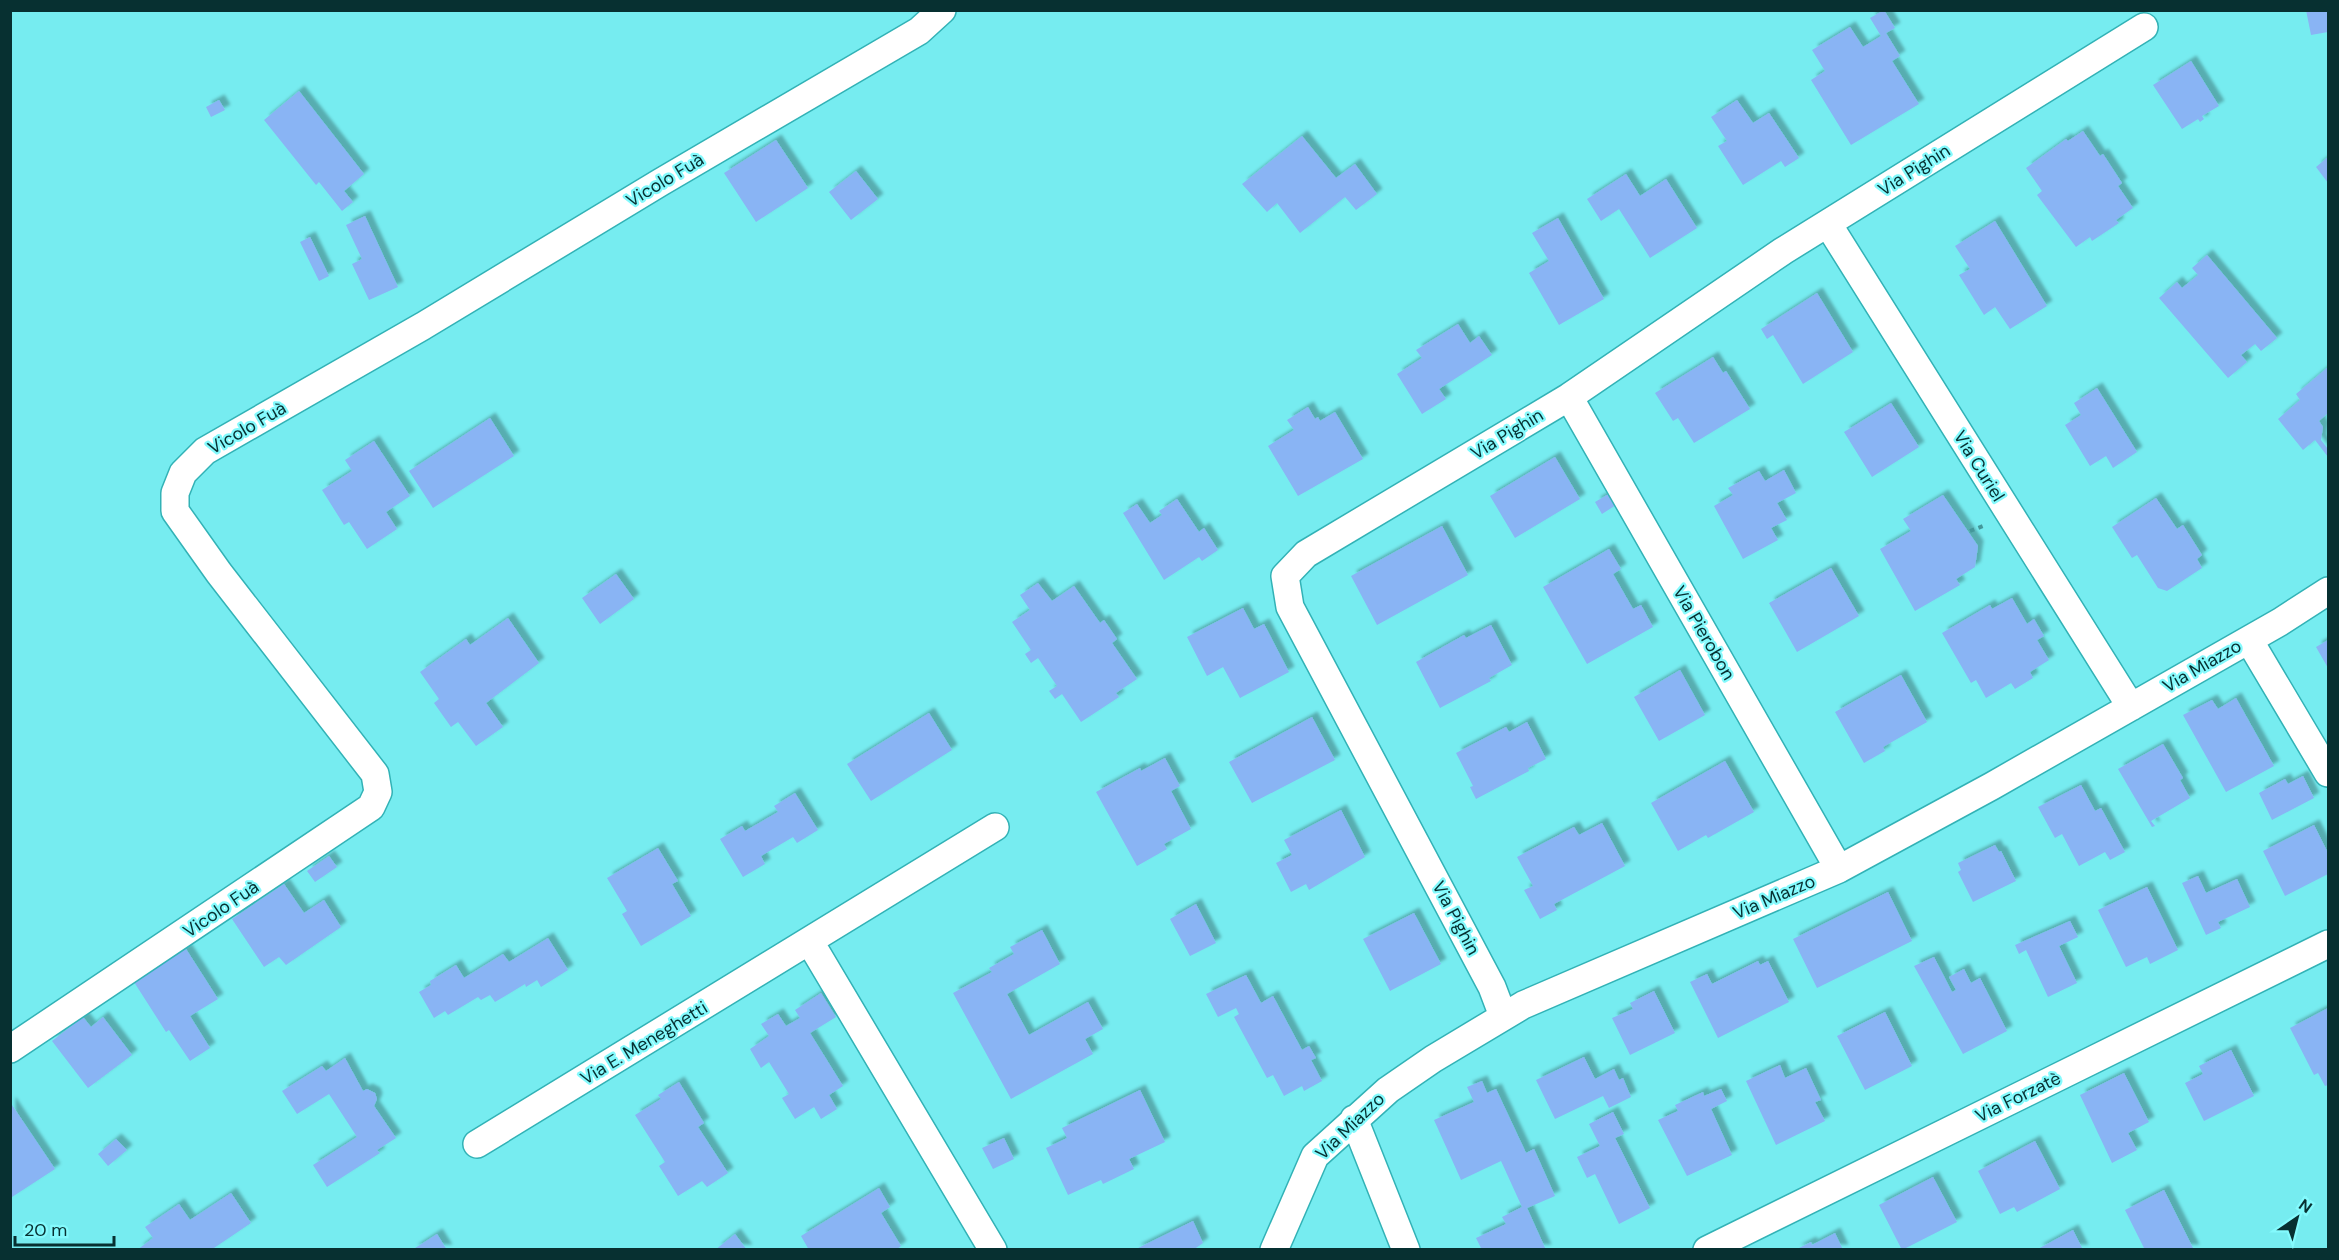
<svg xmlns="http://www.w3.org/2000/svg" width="2339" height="1260" viewBox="0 0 2339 1260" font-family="'DM Sans',sans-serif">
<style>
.building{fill:#89b4f4;filter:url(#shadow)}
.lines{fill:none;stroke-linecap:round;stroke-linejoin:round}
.minor-casing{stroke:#32b2b6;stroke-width:30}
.path{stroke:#44979a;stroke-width:4;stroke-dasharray:4.5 4.5;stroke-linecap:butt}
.minor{stroke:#fff;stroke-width:27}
.labels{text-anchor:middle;stroke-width:4.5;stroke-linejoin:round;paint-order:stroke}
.street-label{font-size:18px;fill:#073031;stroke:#84fafd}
</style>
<defs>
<filter id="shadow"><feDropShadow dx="5.5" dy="-5.5" stdDeviation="1.5" flood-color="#0004"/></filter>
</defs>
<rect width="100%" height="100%" fill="#76ecf0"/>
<!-- building -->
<path class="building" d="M 1884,10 L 1895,28 L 1886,33 L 1900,56 L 1892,61 L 1919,104 L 1851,145 L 1811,80 L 1825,71 L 1812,50 L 1850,27 L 1863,47 L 1881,36 L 1870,18 Z
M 2306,10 L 2328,10 L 2328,32 L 2311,35 Z
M 2191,61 L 2219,106 L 2202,116 L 2204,119 L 2200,122 L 2198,119 L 2182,129 L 2153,85 Z
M 299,91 L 364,174 L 344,191 L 353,202 L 342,211 L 319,182 L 316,185 L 264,120 Z
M 219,100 L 225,110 L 211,117 L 206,107 Z
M 1737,100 L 1753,123 L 1769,113 L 1799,158 L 1785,167 L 1781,161 L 1743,185 L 1718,146 L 1727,141 L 1711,117 Z
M 2083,131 L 2100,156 L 2103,154 L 2122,183 L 2118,186 L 2133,208 L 2116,220 L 2119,223 L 2092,241 L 2090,237 L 2076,247 L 2037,195 L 2042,191 L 2026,168 L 2066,139 L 2068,141 Z
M 1302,136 L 1336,178 L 1355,164 L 1377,194 L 1356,210 L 1345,197 L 1300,233 L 1277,203 L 1267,212 L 1242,184 Z
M 776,140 L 808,188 L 756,222 L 724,173 Z
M 2328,157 L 2328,183 L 2316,167 Z
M 856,171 L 878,199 L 851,220 L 829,192 Z
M 1626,174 L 1640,196 L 1666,179 L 1697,228 L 1650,258 L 1619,209 L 1601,221 L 1587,199 Z
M 365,216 L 398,287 L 369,300 L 352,264 L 362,259 L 346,225 Z
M 1558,218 L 1604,299 L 1559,325 L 1529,273 L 1549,261 L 1532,233 Z
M 1995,221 L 2047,306 L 2010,329 L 1995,307 L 1984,315 L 1959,275 L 1970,269 L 1955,246 Z
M 310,237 L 329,276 L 319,281 L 300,242 Z
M 2207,255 L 2277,338 L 2261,351 L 2255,344 L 2241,355 L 2247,362 L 2228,378 L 2159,298 L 2177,282 L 2182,288 L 2198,275 L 2192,268 Z
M 1817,293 L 1853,352 L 1803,384 L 1773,335 L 1767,339 L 1761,329 Z
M 1458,324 L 1470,343 L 1479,336 L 1492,355 L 1439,389 L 1446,399 L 1422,414 L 1397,374 L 1422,358 L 1416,350 Z
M 1713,357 L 1723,373 L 1726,371 L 1750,409 L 1694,443 L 1678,418 L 1673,421 L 1655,393 Z
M 2328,367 L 2328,413 L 2319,421 L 2323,427 L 2321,440 L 2328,449 L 2328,457 L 2315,440 L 2303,450 L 2278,419 L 2300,400 L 2296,394 Z
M 2097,388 L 2137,452 L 2113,468 L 2106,456 L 2090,466 L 2065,425 L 2081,415 L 2074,403 Z
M 1891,403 L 1919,447 L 1872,477 L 1844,432 Z
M 1308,407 L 1315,419 L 1318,417 L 1320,421 L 1335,412 L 1363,459 L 1298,496 L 1268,446 L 1294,430 L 1287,420 Z
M 490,418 L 514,456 L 433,508 L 409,471 Z
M 374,441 L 410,496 L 386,512 L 397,529 L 367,549 L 349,522 L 344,525 L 322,490 L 352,471 L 345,460 Z
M 1555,457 L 1580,499 L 1515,538 L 1490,496 Z
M 1784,470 L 1796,493 L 1777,503 L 1787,520 L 1771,528 L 1778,540 L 1743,559 L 1714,506 L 1733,495 L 1728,488 L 1759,471 L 1765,481 Z
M 1612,492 L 1619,503 L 1602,514 L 1595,502 Z
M 1943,495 L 1978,546 L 1975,567 L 1956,579 L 1960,585 L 1915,611 L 1880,549 L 1911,531 L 1903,519 Z
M 2156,498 L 2177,529 L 2183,525 L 2202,555 L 2197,559 L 2202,568 L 2167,591 L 2158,588 L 2137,555 L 2132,558 L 2112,527 Z
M 1177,499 L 1199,532 L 1204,528 L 1218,550 L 1202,561 L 1199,557 L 1164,580 L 1123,513 L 1137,504 L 1150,523 L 1162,515 L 1159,511 Z
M 1442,526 L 1468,575 L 1377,625 L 1351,576 Z
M 1609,549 L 1621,569 L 1613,574 L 1633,609 L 1641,605 L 1653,627 L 1587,664 L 1543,587 Z
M 1831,568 L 1859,616 L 1797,652 L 1769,603 Z
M 616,574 L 634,599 L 600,624 L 582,598 Z
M 1038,583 L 1052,601 L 1074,586 L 1100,623 L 1104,620 L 1117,639 L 1112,643 L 1137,679 L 1116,693 L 1119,697 L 1081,722 L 1062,694 L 1055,699 L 1049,691 L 1057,686 L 1038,658 L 1031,663 L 1025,654 L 1031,650 L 1012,622 L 1030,610 L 1020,595 Z
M 2012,598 L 2027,624 L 2034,619 L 2044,636 L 2037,640 L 2049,660 L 2030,672 L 2033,678 L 2015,689 L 2011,683 L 1986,698 L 1976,680 L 1971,683 L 1942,633 L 1990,605 L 1992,609 Z
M 1243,608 L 1254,629 L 1264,624 L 1289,672 L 1240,698 L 1223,667 L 1207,676 L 1187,637 Z
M 508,618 L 539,663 L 486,703 L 503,727 L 476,746 L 458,722 L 451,727 L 434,703 L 439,699 L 420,672 L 466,639 L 470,645 Z
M 1491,625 L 1512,665 L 1489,678 L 1491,681 L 1440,708 L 1416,662 L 1464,635 L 1466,638 Z
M 2328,640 L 2328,668 L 2316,647 Z
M 1680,670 L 1705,715 L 1659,741 L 1634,697 Z
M 1901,675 L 1927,722 L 1883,747 L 1885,751 L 1864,763 L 1835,712 Z
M 2236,698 L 2274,766 L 2226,792 L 2183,715 L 2212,700 L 2218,709 Z
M 929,713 L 952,750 L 871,801 L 847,764 Z
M 1312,717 L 1335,760 L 1252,803 L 1229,762 Z
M 1527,722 L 1546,759 L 1528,768 L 1529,771 L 1476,799 L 1470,787 L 1473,786 L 1456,753 L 1506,727 L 1509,732 Z
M 2163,744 L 2183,778 L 2180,780 L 2190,798 L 2151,821 L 2155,826 L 2152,827 L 2118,769 Z
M 1165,758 L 1180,786 L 1171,791 L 1191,829 L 1164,844 L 1167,849 L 1137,866 L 1096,792 L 1140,768 L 1141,771 Z
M 1725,761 L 1754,812 L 1708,838 L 1706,835 L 1678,851 L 1651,803 Z
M 2303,776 L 2314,798 L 2272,820 L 2259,793 L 2285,779 L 2288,784 Z
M 2081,785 L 2095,811 L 2101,808 L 2125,852 L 2110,860 L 2105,852 L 2079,866 L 2062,834 L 2055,838 L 2038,807 Z
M 795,793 L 818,830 L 797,843 L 793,837 L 761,856 L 765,864 L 743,877 L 720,839 L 742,826 L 745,831 L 778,812 L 774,806 Z
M 1341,810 L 1365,857 L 1309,890 L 1306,884 L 1291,892 L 1276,863 L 1292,855 L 1284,840 Z
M 1602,823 L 1625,866 L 1554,904 L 1557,910 L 1540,919 L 1524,890 L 1533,886 L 1517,857 L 1574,827 L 1579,835 Z
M 2314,825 L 2328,853 L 2328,874 L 2285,896 L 2263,851 Z
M 1995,845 L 1999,852 L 2001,851 L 2016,881 L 1973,902 L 1958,872 L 1961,870 L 1958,863 Z
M 658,848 L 678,881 L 672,884 L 691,916 L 641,946 L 622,914 L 627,911 L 607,878 Z
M 329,856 L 337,867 L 315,882 L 307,871 Z
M 2198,876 L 2206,893 L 2237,879 L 2250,907 L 2218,922 L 2221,928 L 2206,935 L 2182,883 Z
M 284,884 L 304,913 L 324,900 L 341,927 L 286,965 L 279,957 L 264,967 L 232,919 Z
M 2147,887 L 2178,950 L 2150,964 L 2147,957 L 2126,967 L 2098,910 Z
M 1888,892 L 1912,941 L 1817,988 L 1793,939 Z
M 1196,904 L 1216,943 L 1190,956 L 1170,919 Z
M 1414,913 L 1441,964 L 1390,991 L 1363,939 Z
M 2070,921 L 2078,937 L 2059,946 L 2077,983 L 2048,997 L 2026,950 L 2019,954 L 2015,945 Z
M 1042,930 L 1060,964 L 1007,994 L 1029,1035 L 1088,1002 L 1103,1029 L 1085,1039 L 1093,1054 L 1011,1099 L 953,993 L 992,972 L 989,968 L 1014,954 L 1010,947 Z
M 548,938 L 568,970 L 541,987 L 537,980 L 526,987 L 525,984 L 495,1002 L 490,995 L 481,1000 L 478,997 L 448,1015 L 445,1011 L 434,1018 L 419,992 L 431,985 L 430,981 L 456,965 L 464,978 L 503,954 L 509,962 Z
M 186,949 L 218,999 L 190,1016 L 210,1048 L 190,1061 L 169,1030 L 166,1032 L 134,982 Z
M 1934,957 L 1952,992 L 1956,990 L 1949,977 L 1964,969 L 1971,983 L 1980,978 L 2007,1031 L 1963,1054 L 1914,966 Z
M 1758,961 L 1760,965 L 1768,961 L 1789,1002 L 1718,1038 L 1690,982 L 1707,974 L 1712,984 Z
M 1246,975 L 1261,1003 L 1273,996 L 1302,1050 L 1309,1046 L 1316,1058 L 1311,1060 L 1322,1081 L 1304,1091 L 1302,1086 L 1284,1096 L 1273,1075 L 1267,1078 L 1234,1017 L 1239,1014 L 1236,1008 L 1218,1017 L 1206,994 Z
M 1654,991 L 1675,1033 L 1630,1055 L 1612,1018 L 1633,1009 L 1630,1003 Z
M 821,993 L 836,1017 L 810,1033 L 843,1086 L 829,1095 L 837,1109 L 821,1119 L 814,1107 L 795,1119 L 782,1098 L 789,1094 L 769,1062 L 761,1068 L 750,1049 L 769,1036 L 761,1024 L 778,1014 L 786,1026 L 800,1018 L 795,1010 Z
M 2328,1008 L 2328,1085 L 2325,1086 L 2318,1073 L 2314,1075 L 2290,1028 Z
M 1885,1012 L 1912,1066 L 1865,1090 L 1837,1036 Z
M 83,1017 L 91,1027 L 103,1017 L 132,1055 L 88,1088 L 52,1041 Z
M 2231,1050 L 2254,1096 L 2204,1121 L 2185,1083 L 2203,1074 L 2199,1066 Z
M 1584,1057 L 1595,1079 L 1614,1069 L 1619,1080 L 1623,1078 L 1631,1097 L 1609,1108 L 1603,1096 L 1555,1119 L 1536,1080 Z
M 345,1058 L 363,1091 L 367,1089 L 375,1093 L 377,1099 L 374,1106 L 396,1138 L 377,1150 L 380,1153 L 327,1187 L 313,1165 L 357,1137 L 329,1094 L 297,1114 L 282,1091 L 322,1066 L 326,1071 Z
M 1780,1065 L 1785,1078 L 1806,1068 L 1821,1100 L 1815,1102 L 1825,1121 L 1776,1145 L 1746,1081 Z
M 2124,1073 L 2149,1122 L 2128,1133 L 2137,1150 L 2112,1163 L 2080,1095 Z
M 1482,1081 L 1487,1093 L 1496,1089 L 1526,1153 L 1534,1149 L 1555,1196 L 1527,1208 L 1546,1250 L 1482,1250 L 1476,1238 L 1506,1224 L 1502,1217 L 1522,1207 L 1501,1161 L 1461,1180 L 1434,1120 L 1474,1102 L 1467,1087 Z
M 679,1082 L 704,1123 L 698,1127 L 728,1173 L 707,1187 L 702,1181 L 678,1196 L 659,1166 L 665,1162 L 635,1115 L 661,1099 L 658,1095 Z
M 1721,1089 L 1727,1101 L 1711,1109 L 1732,1155 L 1687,1176 L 1658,1120 L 1678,1111 L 1675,1105 L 1703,1092 L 1704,1096 Z
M 1140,1090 L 1165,1142 L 1129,1159 L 1134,1169 L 1103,1184 L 1101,1180 L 1068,1195 L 1046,1148 L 1067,1138 L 1062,1128 Z
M 10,1102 L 55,1169 L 12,1197 L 10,1194 Z
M 1613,1112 L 1624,1134 L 1615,1138 L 1650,1208 L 1619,1224 L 1595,1174 L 1587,1178 L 1577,1157 L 1600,1146 L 1589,1124 Z
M 1004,1138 L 1014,1159 L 993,1169 L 982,1148 Z
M 116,1139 L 127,1150 L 108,1166 L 98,1154 Z
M 2035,1141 L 2060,1189 L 2017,1212 L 2014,1207 L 2000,1214 L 1978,1171 Z
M 1933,1177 L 1957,1222 L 1902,1250 L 1879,1205 Z
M 879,1188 L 890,1207 L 881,1213 L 901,1246 L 896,1250 L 809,1250 L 801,1236 Z
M 2164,1190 L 2194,1250 L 2145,1250 L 2125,1210 Z
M 231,1193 L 251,1223 L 211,1250 L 137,1250 L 153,1238 L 145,1227 L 179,1204 L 190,1220 Z
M 1193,1221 L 1203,1243 L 1193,1250 L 1134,1250 Z
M 2073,1230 L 2083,1250 L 2036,1250 Z
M 1835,1233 L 1843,1250 L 1795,1250 L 1811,1242 L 1812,1245 Z
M 437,1234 L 447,1250 L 412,1250 Z
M 735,1234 L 747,1250 L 715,1250 Z"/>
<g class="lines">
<!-- minor casing -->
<g class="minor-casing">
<path id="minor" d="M 1828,224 L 2131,707
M 1569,397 L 1839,869
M 2249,640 L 2328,773
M 810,942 L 993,1250
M 1503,1016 L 1492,987 L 1290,607 L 1285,576 L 1306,554 L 1569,397 L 1783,251 L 2144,27
M 10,1049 L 371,807 L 378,792 L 375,774 L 219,573 L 175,511 L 175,493 L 183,473 L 205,451 L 423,326 L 661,182 L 919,31 L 942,10
M 1354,1119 L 1406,1250
M 477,1144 L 995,827
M 1274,1250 L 1315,1156 L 1388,1090 L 1433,1059 L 1523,1005 L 1839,869 L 1992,786 L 2280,622 L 2328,591
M 1707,1250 L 2328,944"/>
</g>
<!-- path -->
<path class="path" d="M 1970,531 L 1983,526"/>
<!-- minor -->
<use href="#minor" class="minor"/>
</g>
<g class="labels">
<!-- street labels -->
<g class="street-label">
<text transform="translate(1914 170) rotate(-32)" y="6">Via Pighin</text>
<text transform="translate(665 180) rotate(-31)" y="6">Vicolo Fuà</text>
<text transform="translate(247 428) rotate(-30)" y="6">Vicolo Fuà</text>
<text transform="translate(1507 434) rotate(-31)" y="6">Via Pighin</text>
<text transform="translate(1979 466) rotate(58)" y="6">Via Curiel</text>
<text transform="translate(1704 633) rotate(60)" y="6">Via Pierobon</text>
<text transform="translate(2202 666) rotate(-30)" y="6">Via Miazzo</text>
<text transform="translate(1774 897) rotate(-23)" y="6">Via Miazzo</text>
<text transform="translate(221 909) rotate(-34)" y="6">Vicolo Fuà</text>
<text transform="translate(1456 918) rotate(62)" y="6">Via Pighin</text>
<text transform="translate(644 1043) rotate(-31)" y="6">Via E. Meneghetti</text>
<text transform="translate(2018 1097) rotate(-26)" y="6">Via Forzatè</text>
<text transform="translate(1350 1126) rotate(-44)" y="6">Via Miazzo</text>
</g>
</g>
<!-- border -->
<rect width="2339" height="1260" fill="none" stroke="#073031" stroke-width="24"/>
<!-- north arrow -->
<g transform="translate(2297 1218) rotate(35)" stroke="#84fafd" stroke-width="4.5" paint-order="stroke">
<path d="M0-4.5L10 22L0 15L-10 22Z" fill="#073031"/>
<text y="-9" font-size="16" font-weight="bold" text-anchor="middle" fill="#073031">N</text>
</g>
<!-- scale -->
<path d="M15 1236v9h99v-9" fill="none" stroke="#073031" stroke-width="3"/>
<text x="24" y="1236" font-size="18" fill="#073031" stroke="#84fafd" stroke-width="4.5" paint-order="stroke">20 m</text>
</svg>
